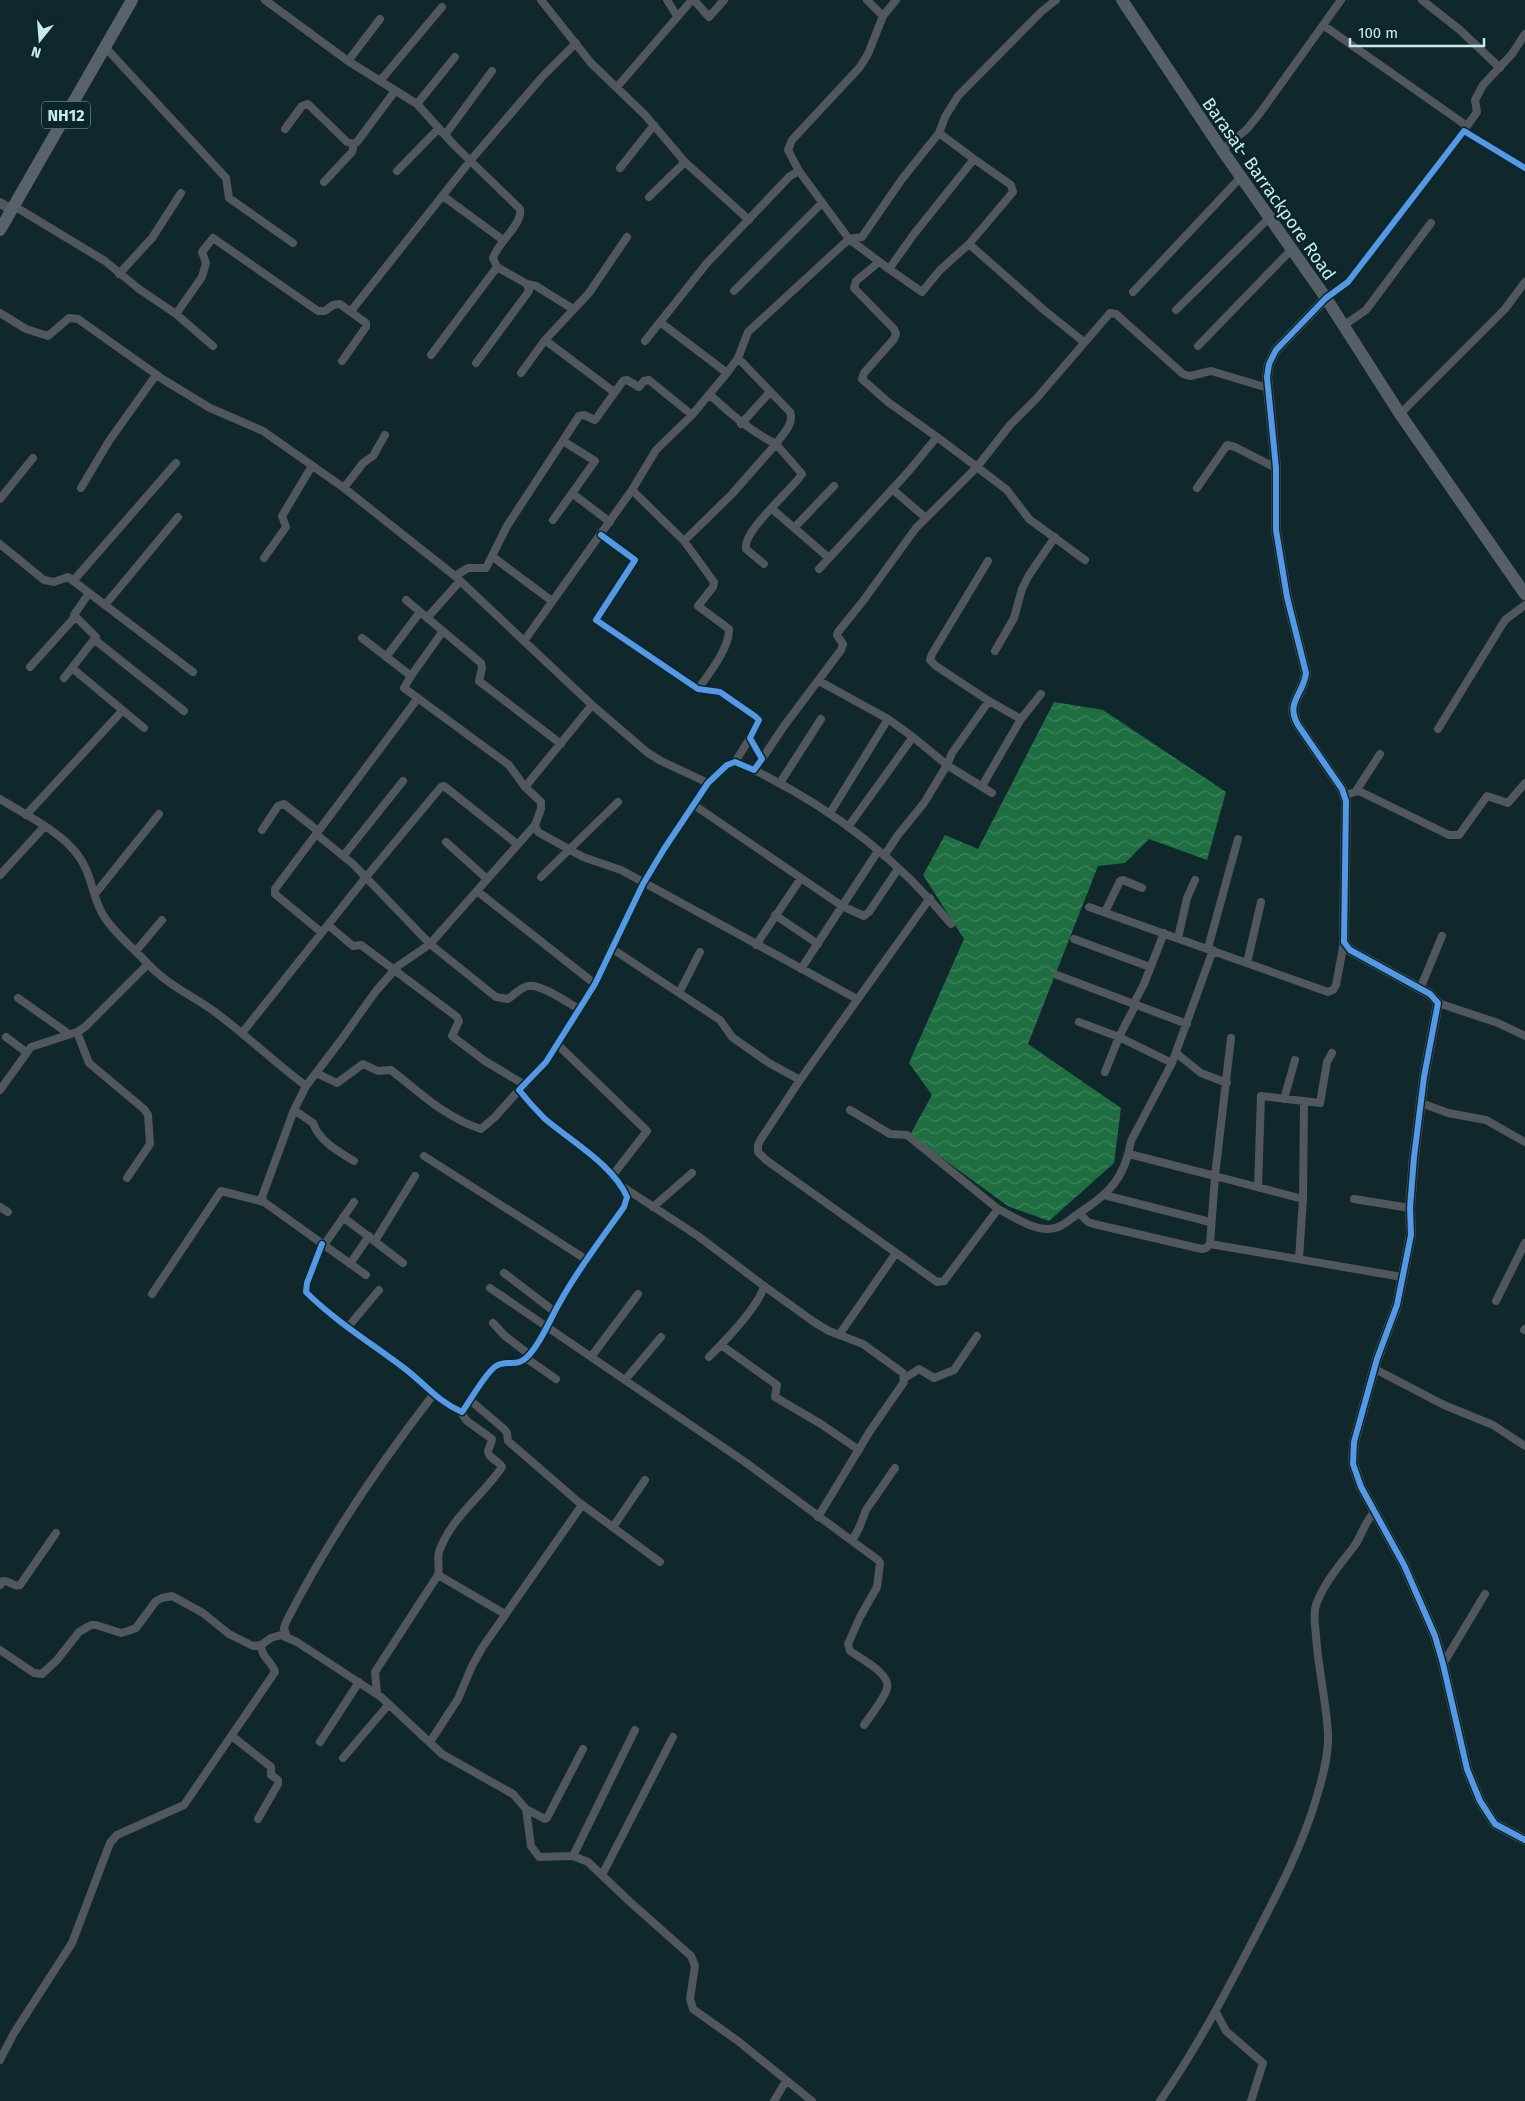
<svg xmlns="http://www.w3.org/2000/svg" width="1525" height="2101" viewBox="0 0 1525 2101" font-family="'Fira Sans',sans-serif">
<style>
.water{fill:url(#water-waves)}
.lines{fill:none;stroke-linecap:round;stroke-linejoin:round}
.minor{stroke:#51575d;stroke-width:8}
.tertiary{stroke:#51575d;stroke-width:10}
.primary{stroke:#565f68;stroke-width:12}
.trunk{stroke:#59626a;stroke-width:12}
.cycleway-casing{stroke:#0c252a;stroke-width:9}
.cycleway{stroke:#5399e6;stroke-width:6}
.labels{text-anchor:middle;stroke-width:5;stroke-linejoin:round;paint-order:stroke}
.shield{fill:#0c252a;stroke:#8eafb6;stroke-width:1}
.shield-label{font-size:16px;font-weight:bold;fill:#c6eaf2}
.street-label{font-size:18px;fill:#c6eaf2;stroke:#0c252a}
</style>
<defs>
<pattern id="water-waves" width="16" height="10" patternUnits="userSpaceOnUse" patternTransform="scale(1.25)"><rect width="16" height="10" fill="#1f6e41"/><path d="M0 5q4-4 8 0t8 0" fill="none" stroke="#3e835d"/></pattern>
</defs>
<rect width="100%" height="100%" fill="#10282c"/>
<!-- water -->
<path class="water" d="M 1054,702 L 1103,710 L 1226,792 L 1207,860 L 1149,839 L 1125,863 L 1098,866 L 1028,1044 L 1121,1108 L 1114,1163 L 1049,1221 L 1008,1206 L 910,1135 L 932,1095 L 909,1063 L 964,939 L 923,875 L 945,835 L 978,849 Z"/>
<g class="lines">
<!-- minor -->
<path class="minor" d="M 265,0 L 348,61 L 417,104 L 454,145 L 520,209 C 523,224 498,242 493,258 L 497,267 L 527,284 L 529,291 L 476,363
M 541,0 L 591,63 L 645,115 L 685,162 L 749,220
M 667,0 L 677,16
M 694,0 L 709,17 L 724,0
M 867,0 L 883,16
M 896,0 L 883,16 L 868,54 L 860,67 L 792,140 L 788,150 L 799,171 L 849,239 L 889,269 L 914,234 L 974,159 L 939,133
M 1422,0 L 1460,30 L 1500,68
M 1323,25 L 1467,126
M 104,46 L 226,178 L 229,198 L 293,243
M 348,61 L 380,19
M 380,81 L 442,7
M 617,87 L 692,0
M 417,104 L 455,57
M 285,129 L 302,106 L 308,104 L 347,142 L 354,144 L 357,142 L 395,91
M 1465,129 L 1477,112 L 1475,100 L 1483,85 L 1512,54 L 1525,34
M 445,135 L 492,71
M 1222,150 L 1247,129 L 1260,113 L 1341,0
M 974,159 L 1011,185 L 1013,192 L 969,244 L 1044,310 L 1084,342
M 620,168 L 654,125
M 397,171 L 439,128
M 324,182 L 352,152 L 354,144
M 443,196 L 503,240
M 649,197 L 685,162
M 14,206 L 105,261 L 139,289 L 176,314 L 213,346
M 889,269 L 922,292 L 940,270 L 969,244
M 119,274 L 152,238 L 181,193
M 527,284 L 536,286 L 573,309
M 734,291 L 822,203
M 1133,292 L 1241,177
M 1326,298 L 1348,282 L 1464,131 L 1525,168
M 1176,310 L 1269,218
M 351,311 L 470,161 L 543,76 L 576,43
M 0,313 L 26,329 L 48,336 L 69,318 L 78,319 L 164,380 L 210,408 L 263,431 L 344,488 L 455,576 L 592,705 L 648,753 L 661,761 L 708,783
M 176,314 L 202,277 L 206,263 L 202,252 L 213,238 L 318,311 L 325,311 L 333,305 L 340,304 L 366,323 L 366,327 L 342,361
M 660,322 L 727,373
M 1343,326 L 1366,310 L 1431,223
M 545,340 L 614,392
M 645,341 L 707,263 L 790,176 L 799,171
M 1198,346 L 1291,250
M 431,355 L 497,267
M 738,358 L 790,412 C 795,423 782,435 776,444 L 802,474 C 792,490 742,531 746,549 L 764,564
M 521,373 L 545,340 L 589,293 L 627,237
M 1400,414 L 1505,309 L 1525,282
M 741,424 L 770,392
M 81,488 L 109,441 L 156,375
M 344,488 L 363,463 L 373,456 L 385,435
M 1197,488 L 1227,445 L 1235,447 L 1276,468
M 892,489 L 926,518
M 632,490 L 684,541 L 714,582 L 713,587 L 698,606 L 729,629 C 730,647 709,674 698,689
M 573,494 L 610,522
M 0,499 L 33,458
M 771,508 L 829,558
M 553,520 L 595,461 L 563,441
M 794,528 L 834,486
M 684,541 L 732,494 L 776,444 C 750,431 731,414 710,395
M 0,544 L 44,580 L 54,582 L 68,577 L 105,605 L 178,517
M 493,557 L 552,601
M 264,558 L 286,527 L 282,516 L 312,466
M 1085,560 L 1029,519 L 1007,490 L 977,467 L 1010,425 L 1036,399 L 1110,313 L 1116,314 L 1183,374 L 1190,376 L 1211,371 L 1268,388
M 819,569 L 908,472 L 937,437 L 888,402 L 862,379 L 864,373 L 894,339 L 896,334 L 894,329 L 854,288 L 856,281 L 879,262
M 455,576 L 468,568 L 486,568 L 507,526 L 579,416 L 584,415 L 595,420 L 623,381 L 627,380 L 639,387 L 644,381 L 649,380 L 692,415
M 74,580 L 176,463
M 406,600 L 481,663 L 482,668 L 479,681 L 561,744
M 105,605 L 193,672
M 427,618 L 460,581
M 362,638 L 411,676 L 443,631
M 95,640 L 184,711
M 524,641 L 632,490 L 656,450 L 692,415 L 727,373 L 738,358 L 748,332 L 849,239 L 862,237 L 902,179 L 939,133 L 945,117 L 958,96 L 1041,12 L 1056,0
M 995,651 L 1014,618 L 1022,589 L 1029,575 L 1055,537
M 386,657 L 420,612
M 30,667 L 75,617
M 72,668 L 144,728
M 411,676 L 404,688 L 509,765 L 525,787 L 541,802 L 541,809 L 535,825 L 538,832 L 583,857 L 621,870 L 857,999
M 64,678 L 96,637 L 74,615 L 89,593
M 819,681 L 888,719 L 913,737 L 947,765 L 992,793
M 989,701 L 1021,719 L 1041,694
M 1438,729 L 1505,620 L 1525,605
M 762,759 L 784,726 L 841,650 L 843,644 L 837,635 L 838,632 L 863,601 L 916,528 L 977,467 L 937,437
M 735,762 L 750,738
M 754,770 C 830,807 898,859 951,924
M 780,783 L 821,719
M 982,786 L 1021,719
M 525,787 L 592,705
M 1356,791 L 1380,754
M 1345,795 L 1359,791 L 1449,835 L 1459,835 L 1487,796 L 1508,803 L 1525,783
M 0,799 C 24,814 60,831 77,854 C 92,873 91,893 102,913 C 111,930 133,948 147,963 C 166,984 193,996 215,1012 C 246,1035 274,1062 306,1086
M 694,805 L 842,906 L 864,916 L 869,912 L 898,869
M 830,813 L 888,719
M 26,815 L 122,711
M 848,827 L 913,737
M 262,830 L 278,806 L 284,804 L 318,831
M 316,834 L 353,864 L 430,944 L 496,997 L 508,999 C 514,995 521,987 528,986 C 540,983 568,1003 579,1009
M 446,842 L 487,879
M 344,855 L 403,781
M 884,856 L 898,835 L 924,803 L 947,765 L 952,753 L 989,701 L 936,666 L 930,660 L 932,654 L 988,561
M 0,875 L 44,827
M 541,877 L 618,802
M 477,891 L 595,984
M 95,894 L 159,814
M 1089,907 L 1328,992 L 1333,990 L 1336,985 L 1344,942
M 1105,912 L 1120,881 L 1123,880 L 1142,888
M 775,915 L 818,944
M 328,925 L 353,946 L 361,945 L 457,1017 L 459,1021 L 452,1036 L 485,1061 L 525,1085
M 321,932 L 275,894 L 275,889 L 418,698
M 1178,938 L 1187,898 L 1195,880
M 1074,939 L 1150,967
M 756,945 L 801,878
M 611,948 L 720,1020 L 732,1037 L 769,1063 L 800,1080
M 1208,948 L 1238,839
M 136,951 L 162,920
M 1247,963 L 1261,902
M 801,969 L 878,851
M 1057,975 L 1187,1024
M 1420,989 L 1442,936
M 679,993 L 700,952
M 18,998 L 69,1034
M 1134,1003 L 1144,984 L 1164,933
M 1438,1003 L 1498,1023 L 1525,1036
M 1079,1022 L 1119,1037 L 1172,1063
M 77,1032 L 89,1063 L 144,1109 L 148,1115 L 150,1144 L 127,1178
M 242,1033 L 366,877 L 441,787 L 444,786 L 517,844
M 6,1037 L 26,1052
M 1231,1038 L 1215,1176 L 1303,1199
M 557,1044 L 647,1131 L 612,1176
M 1176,1053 L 1201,1073 L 1227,1083
M 1105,1072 L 1119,1037 L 1136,1004
M 316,1073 L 306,1086 L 294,1110 L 313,1123 C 319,1141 339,1152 354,1161
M 0,1090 L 31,1047 L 77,1032 L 85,1027 L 148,964
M 519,1090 L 495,1117 L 481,1129 C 446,1118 419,1092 391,1070 L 378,1071 L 363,1064 L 337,1083 L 316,1073 L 341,1040 L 376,991 L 398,966 L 430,944 L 535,825
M 1284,1099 L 1295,1060
M 1421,1103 L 1448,1113 L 1486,1120 L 1525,1142
M 294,1110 L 262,1197 L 264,1202 L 366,1275
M 850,1110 L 890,1134 L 907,1135 L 998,1209 L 944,1281 L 937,1282 L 766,1160 L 758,1152 L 758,1145 L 761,1139 L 800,1080 L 930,898
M 1129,1154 L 1215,1176 L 1210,1244 L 1402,1277
M 424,1156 L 587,1260
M 623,1187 L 698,1236 L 764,1286 C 759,1306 724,1342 709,1357
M 1258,1187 L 1261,1096 L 1320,1103 L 1327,1062 L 1332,1053
M 1104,1195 L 1210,1222
M 1354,1199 L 1410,1208
M 0,1207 L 8,1212
M 653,1207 L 692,1173
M 998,1209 C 1014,1217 1031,1229 1048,1229 C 1061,1229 1069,1220 1079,1213 C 1109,1194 1125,1178 1131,1141 L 1172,1063 L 1213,950
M 1079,1213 L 1088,1222 L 1094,1224 L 1202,1249 L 1206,1248 L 1210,1244
M 343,1217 L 403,1263
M 375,1241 L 415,1176
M 322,1244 L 307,1283 L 306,1292 C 335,1321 371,1343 404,1368 C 424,1383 438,1402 462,1412 C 470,1401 486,1372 496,1366 C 508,1358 516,1370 530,1354 C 543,1339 550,1319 560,1302 C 578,1269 602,1238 624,1207 L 627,1197 C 613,1165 571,1141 545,1119 C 536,1110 527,1100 519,1090 L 546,1062 L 595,984 L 643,884 L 664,849 L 708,783 L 727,765 L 735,762 L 754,770 L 762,759 L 750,738 L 759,720 L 756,717 L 720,692 L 698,689 L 596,620 L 635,560 L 601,535
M 324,1245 L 354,1202
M 1299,1259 L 1303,1199 L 1304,1102
M 350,1264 L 369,1236
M 504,1273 L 555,1312
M 764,1286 L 814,1322 L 829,1331 L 863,1344 L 903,1373 L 904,1382 L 870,1431 L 818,1517
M 490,1288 L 745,1462 L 878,1560 L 880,1563 L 877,1587 L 860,1617 L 848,1644 L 850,1651 C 860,1658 891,1674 887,1688 C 885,1698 870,1716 864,1725
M 152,1294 L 221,1191 L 264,1202
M 1496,1301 L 1525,1243
M 493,1323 L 505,1336 L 530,1355
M 348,1327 L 379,1290
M 1524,1330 L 1525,1329
M 839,1335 L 896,1253
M 721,1345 L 777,1385 L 775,1397 L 821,1424 L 859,1450
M 591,1357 L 638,1294
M 526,1358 L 556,1379
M 1375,1369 L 1444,1405 L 1493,1425 L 1525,1446
M 905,1378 L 919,1369 L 934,1378 L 954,1370 L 977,1336
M 625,1380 L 661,1337
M 580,1503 L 660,1562
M 613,1527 L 645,1480
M 852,1541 L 859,1528 L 866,1510 L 895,1468
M 438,1575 L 505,1614
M 0,1585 L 3,1581 C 9,1580 14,1588 20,1585 L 56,1533
M 287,1638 L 284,1628 L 286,1622 C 327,1542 378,1466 433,1395
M 0,1650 L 34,1673 L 42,1674 L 57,1660 L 79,1632 L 91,1625 L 96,1625 L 121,1633 L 128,1631 L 136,1628 L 156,1601 L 162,1598 L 172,1596 L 203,1613 L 229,1634 L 253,1646 L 261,1645 L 271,1638 L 281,1635 L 297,1642 L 381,1697 L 442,1754 L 513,1794 L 526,1809 L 531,1846 L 539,1857 L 573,1856 L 588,1862 L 629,1901 L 691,1956 L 695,1966 L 690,1999 L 693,2009 L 738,2041 L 812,2101
M 1443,1664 L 1485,1594
M 377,1694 L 375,1672 L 438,1575 C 440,1567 437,1559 439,1552 C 451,1517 482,1497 502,1467 C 499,1461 488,1458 488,1451 C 489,1447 492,1443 492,1439 L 467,1421 L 460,1411
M 232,1736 L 271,1767 L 271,1775 L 278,1780 L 278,1784 L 258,1819
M 320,1742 L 359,1682
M 430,1742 L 458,1699 L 472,1666 L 482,1648 L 582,1505 L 508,1441 L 507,1433 L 504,1429 L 470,1400
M 343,1758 L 389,1704
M 526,1809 L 545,1819 L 547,1818 L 583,1749
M 573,1856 L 635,1730
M 602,1875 L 673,1737
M 1216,2012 L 1226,2031 L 1263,2063 L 1251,2101
M 0,2060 L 14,2033 L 72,1943 L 110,1843 L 117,1835 L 184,1805 L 275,1672 C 272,1661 262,1659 261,1645
M 774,2101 L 786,2081
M 1160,2101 C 1195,2051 1223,1998 1251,1944 C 1276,1896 1302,1848 1317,1796 C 1323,1776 1329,1754 1328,1733 C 1326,1700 1318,1668 1316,1635 C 1315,1626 1313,1614 1316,1605 C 1324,1582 1341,1564 1355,1545 C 1362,1535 1365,1521 1374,1513"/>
<!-- tertiary -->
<path class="tertiary" d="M 0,203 L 12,210
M 1326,298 L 1276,350 L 1269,364 L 1267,377 L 1276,468 L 1276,530 L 1287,597 L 1306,673 C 1303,696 1285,702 1298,725 L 1342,789 L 1346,801 L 1344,942 L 1350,950 L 1430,994 L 1438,1003 L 1424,1077 L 1414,1157 L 1410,1208 L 1411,1235 L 1397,1305 L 1377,1359 L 1354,1442 L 1353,1464 L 1361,1487 L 1404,1565 L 1435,1636 L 1443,1664 L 1467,1769 L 1480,1801 L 1495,1824 L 1525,1840"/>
<!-- primary -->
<path class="primary" d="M 1122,0 L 1222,150 L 1326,298 L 1400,414 L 1525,594"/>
<!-- trunk -->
<path class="trunk" d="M 0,230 L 132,0"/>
<!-- cycleway casing -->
<g class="cycleway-casing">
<path id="cycleway" d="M 1525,168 L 1464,131 L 1348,282 L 1326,298 L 1276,350 L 1269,364 L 1267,377 L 1276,468 L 1276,530 L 1287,597 L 1306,673 C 1303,696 1285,702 1298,725 L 1342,789 L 1346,801 L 1344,942 L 1350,950 L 1430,994 L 1438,1003 L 1424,1077 L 1414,1157 L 1410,1208 L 1411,1235 L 1397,1305 L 1377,1359 L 1354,1442 L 1353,1464 L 1361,1487 L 1404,1565 L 1435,1636 L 1443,1664 L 1467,1769 L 1480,1801 L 1495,1824 L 1525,1840
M 322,1244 L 307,1283 L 306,1292 C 335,1321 371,1343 404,1368 C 424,1383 438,1402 462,1412 C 470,1401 486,1372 496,1366 C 508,1358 516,1370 530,1354 C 543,1339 550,1319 560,1302 C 578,1269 602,1238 624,1207 L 627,1197 C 613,1165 571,1141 545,1119 C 536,1110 527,1100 519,1090 L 546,1062 L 595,984 L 643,884 L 664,849 L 708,783 L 727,765 L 735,762 L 754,770 L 762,759 L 750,738 L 759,720 L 756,717 L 720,692 L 698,689 L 596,620 L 635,560 L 601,535"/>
</g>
<!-- cycleway -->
<use href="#cycleway" class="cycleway"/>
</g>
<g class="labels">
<!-- shield labels -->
<rect class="shield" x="42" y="101.5" width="48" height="27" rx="4"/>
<g class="shield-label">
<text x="66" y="121">NH12</text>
</g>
<!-- street labels -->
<g class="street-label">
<text transform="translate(1269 189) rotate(55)" y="6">Barasat- Barrackpore Road</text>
</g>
</g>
<!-- north arrow -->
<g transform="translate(40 40) rotate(197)" stroke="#0c252a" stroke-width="4" paint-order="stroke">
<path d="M0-4L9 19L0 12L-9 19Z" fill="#c6eaf2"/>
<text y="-8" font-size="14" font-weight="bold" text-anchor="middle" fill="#c6eaf2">N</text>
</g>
<!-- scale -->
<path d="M1350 38v8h134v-8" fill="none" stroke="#c6eaf2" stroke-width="2.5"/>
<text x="1358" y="38" font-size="15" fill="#c6eaf2" stroke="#0c252a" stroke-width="4" paint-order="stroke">100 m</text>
</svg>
